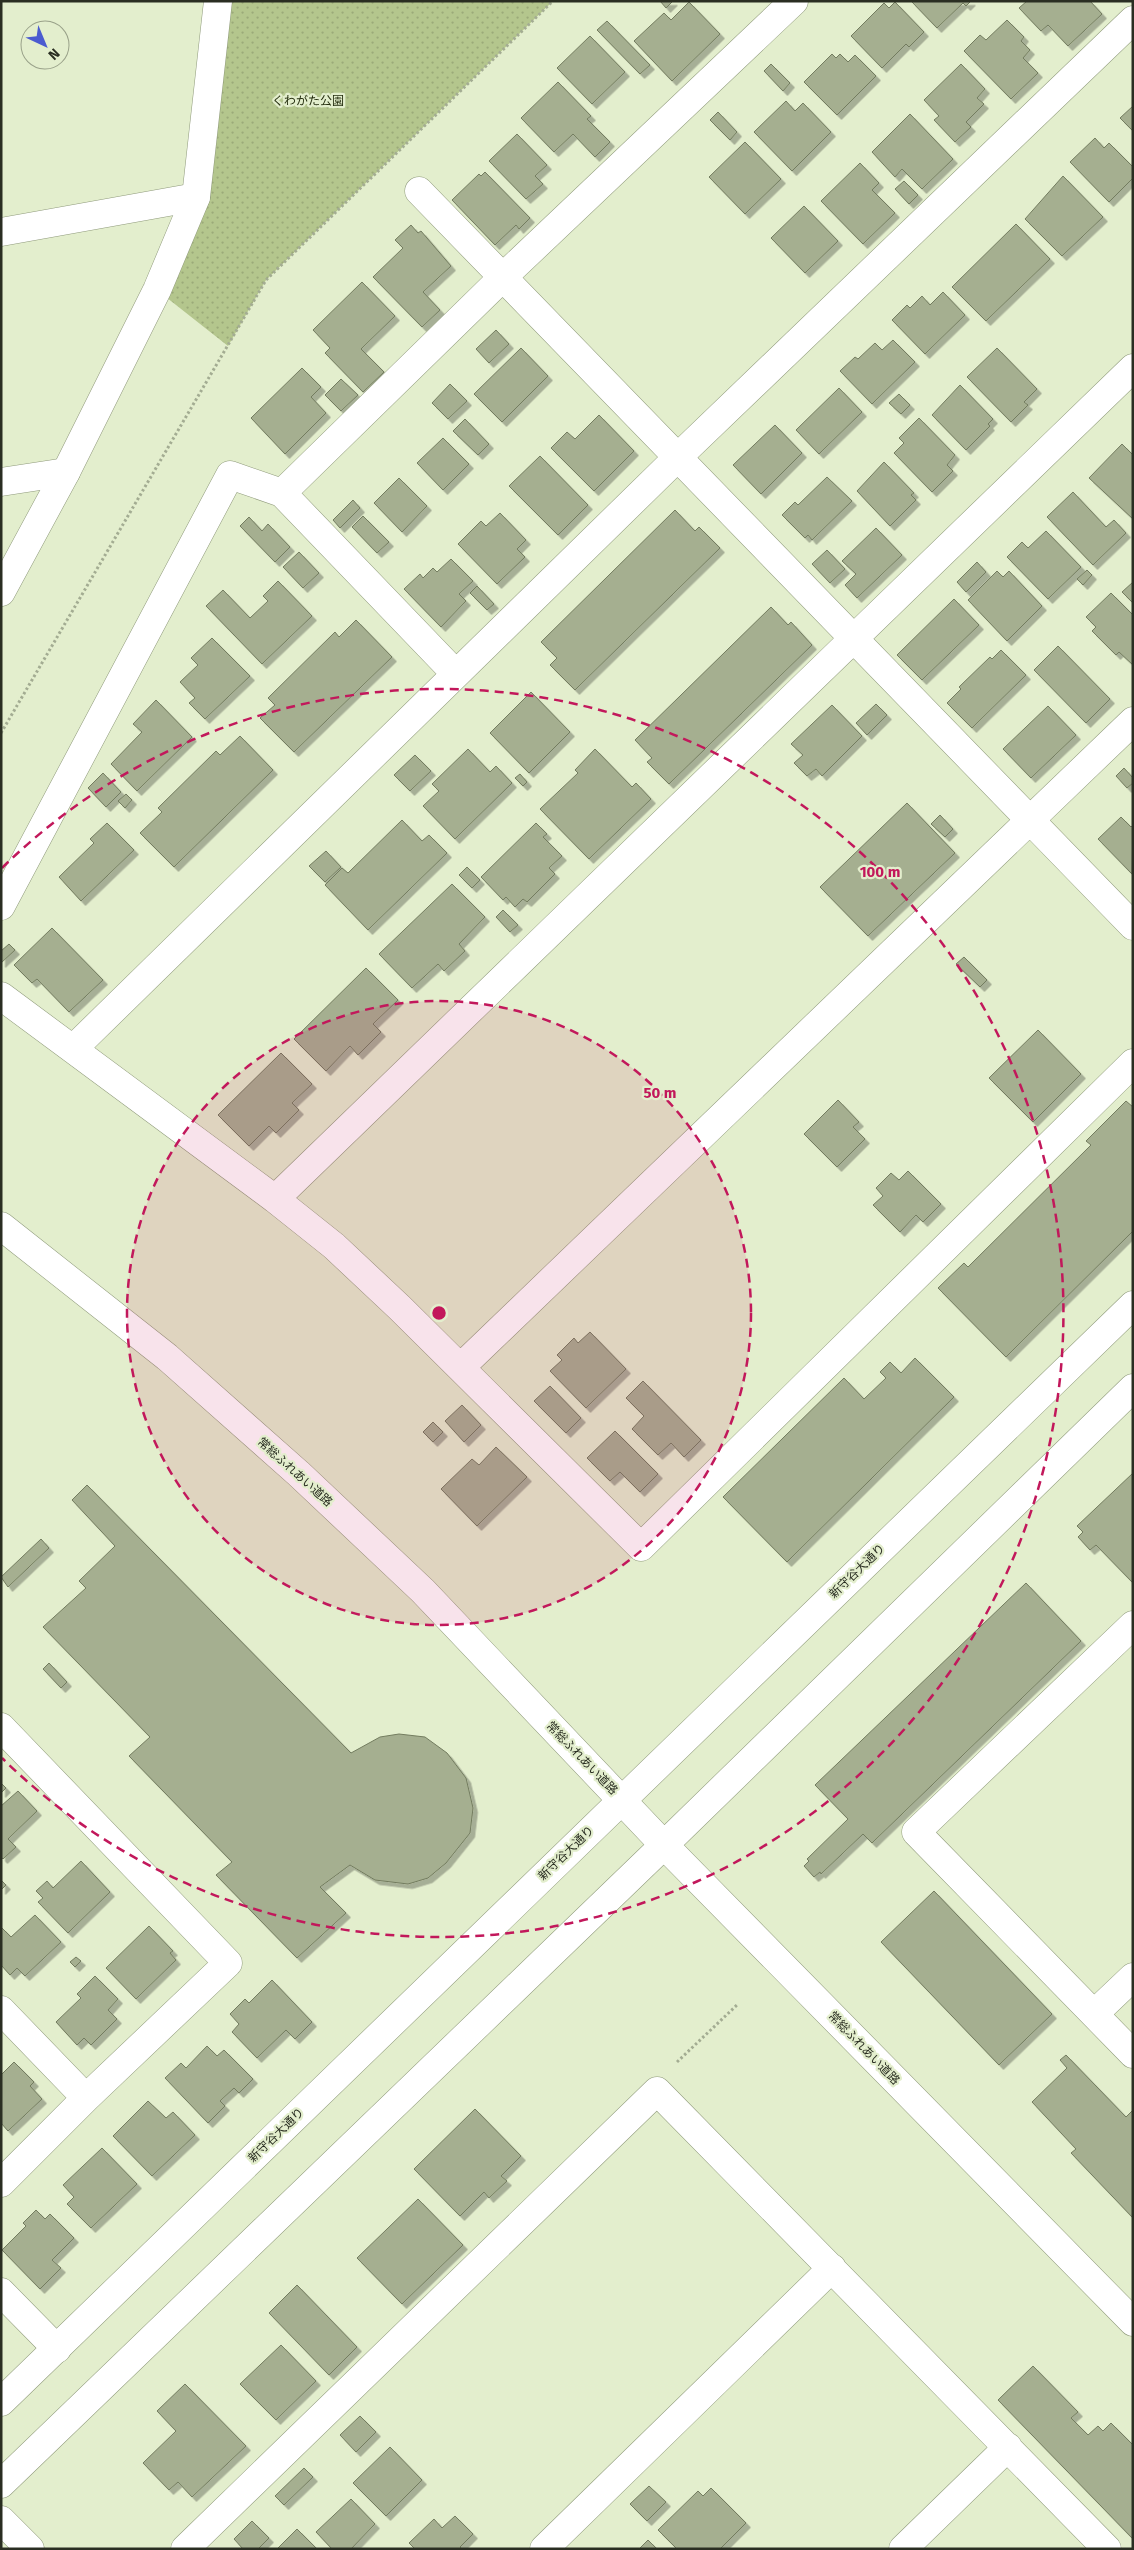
<svg xmlns="http://www.w3.org/2000/svg" width="1134" height="2550" viewBox="0 0 1134 2550" font-family="'Fira Sans','Noto Sans JP',sans-serif">
<style>
.grass{fill:url(#grass-dots)}
.building{fill:#a5af90;stroke:#737c5f;filter:url(#shadow)}
.lines{fill:none;stroke-linecap:round;stroke-linejoin:round}
.minor-casing{stroke:#8f9a7b;stroke-width:29}
.tertiary-casing{stroke:#8f9a7b;stroke-width:29}
.path{stroke:#a3ac92;stroke-width:3;stroke-dasharray:2.5 2.5;stroke-linecap:butt}
.minor{stroke:#fff;stroke-width:28}
.tertiary{stroke:#fff;stroke-width:28}
.ring{fill:none;stroke:#c2185b;stroke-width:2.5;stroke-dasharray:9 6}
.labels{text-anchor:middle;stroke-width:4.5;stroke-linejoin:round;paint-order:stroke}
.park-label{font-size:12px;fill:#252e0f;stroke:#e3eecd}
.street-label{font-size:12px;fill:#2a2e22;stroke:#e3eecd}
.centre{fill:#c2185b;stroke:#e3eecd;stroke-width:2.5}
.ring-label{font-size:15px;text-anchor:middle;font-weight:bold;fill:#c2185b;stroke:#e3eecd;stroke-width:4.5;stroke-linejoin:round;paint-order:stroke}
</style>
<defs>
<pattern id="grass-dots" width="8" height="8" patternUnits="userSpaceOnUse" patternTransform="scale(1.25)"><rect width="8" height="8" fill="#b4c68d"/><path d="M2 2h.1M6 6h.1" fill="none" stroke="#9baa79" stroke-width="1.8" stroke-linecap="round"/></pattern>
<filter id="shadow"><feDropShadow dx="4.5" dy="4.5" stdDeviation="0" flood-color="#0004"/></filter>
</defs>
<rect width="100%" height="100%" fill="#e3eecd"/>
<!-- grass -->
<path class="grass" d="M 218,1 L 553,1 L 266,280 L 228,346 L 157,290 L 196,197 Z"/>
<!-- building -->
<path class="building" d="M 660,1 L 673,1 L 666,8 Z
M 911,1 L 971,1 L 966,6 L 963,3 L 937,28 Z
M 1027,1 L 1090,1 L 1102,14 L 1068,46 L 1048,25 L 1041,31 L 1019,8 Z
M 689,2 L 720,34 L 672,81 L 634,41 L 664,13 L 671,20 Z
M 895,2 L 924,32 L 909,47 L 906,44 L 882,68 L 851,36 L 884,3 L 889,8 Z
M 1007,20 L 1024,37 L 1021,41 L 1030,50 L 1023,58 L 1038,73 L 1011,99 L 964,51 L 980,35 L 986,40 Z
M 607,21 L 650,65 L 640,74 L 597,30 Z
M 590,36 L 625,72 L 592,104 L 557,68 Z
M 832,54 L 836,58 L 840,54 L 848,62 L 855,55 L 876,76 L 837,115 L 804,82 Z
M 771,64 L 790,83 L 783,91 L 764,71 Z
M 961,64 L 985,89 L 977,98 L 984,104 L 966,122 L 971,127 L 955,142 L 934,120 L 939,116 L 924,100 Z
M 558,82 L 591,116 L 587,119 L 610,142 L 595,157 L 573,134 L 554,152 L 521,118 Z
M 786,101 L 795,111 L 803,103 L 831,132 L 792,171 L 754,132 Z
M 1133,106 L 1133,131 L 1120,118 Z
M 718,112 L 737,132 L 730,140 L 710,120 Z
M 910,114 L 953,159 L 922,189 L 902,169 L 895,177 L 872,152 Z
M 517,134 L 547,165 L 535,176 L 543,184 L 526,199 L 489,161 Z
M 1095,138 L 1104,148 L 1109,143 L 1133,167 L 1133,178 L 1109,202 L 1070,162 Z
M 745,142 L 781,179 L 745,214 L 709,177 Z
M 860,163 L 879,183 L 872,190 L 895,213 L 863,244 L 821,201 Z
M 485,172 L 530,218 L 519,229 L 516,225 L 495,245 L 452,200 L 479,174 L 481,176 Z
M 1063,176 L 1103,217 L 1062,256 L 1025,219 Z
M 904,181 L 918,195 L 909,204 L 895,189 Z
M 804,206 L 838,241 L 805,273 L 771,238 Z
M 1016,224 L 1050,259 L 986,321 L 952,287 Z
M 411,225 L 418,233 L 421,231 L 451,266 L 423,292 L 440,310 L 422,327 L 373,277 L 403,248 L 395,240 Z
M 362,282 L 395,316 L 361,349 L 384,372 L 363,392 L 325,353 L 330,348 L 313,330 Z
M 943,292 L 965,315 L 925,354 L 892,320 L 907,305 L 910,308 L 922,296 L 930,305 Z
M 496,330 L 509,344 L 489,363 L 476,349 Z
M 893,340 L 915,362 L 872,404 L 840,371 L 855,357 L 858,359 L 875,343 L 882,350 Z
M 521,348 L 548,376 L 502,422 L 474,394 Z
M 997,348 L 1037,389 L 1024,402 L 1028,405 L 1011,422 L 967,377 Z
M 302,368 L 321,387 L 311,397 L 326,413 L 285,454 L 251,418 Z
M 341,379 L 358,395 L 341,411 L 325,395 Z
M 450,384 L 467,401 L 448,419 L 432,403 Z
M 960,385 L 993,419 L 988,424 L 990,426 L 966,450 L 932,415 Z
M 839,388 L 862,412 L 819,454 L 796,430 Z
M 899,394 L 910,405 L 901,414 L 889,403 Z
M 599,415 L 634,451 L 594,491 L 551,448 L 567,432 L 575,439 Z
M 919,418 L 955,455 L 947,465 L 953,471 L 932,492 L 894,453 L 904,443 L 899,438 Z
M 465,419 L 489,444 L 478,455 L 453,431 Z
M 775,425 L 802,453 L 761,494 L 733,465 Z
M 443,438 L 469,464 L 443,490 L 417,463 Z
M 1122,444 L 1133,455 L 1133,519 L 1089,478 Z
M 540,456 L 588,505 L 558,535 L 509,486 Z
M 884,462 L 914,493 L 911,495 L 916,500 L 890,526 L 857,491 Z
M 827,477 L 852,501 L 812,540 L 808,535 L 805,538 L 782,515 L 795,502 L 798,505 Z
M 399,478 L 427,506 L 402,532 L 374,503 Z
M 1073,492 L 1106,527 L 1114,520 L 1126,533 L 1093,565 L 1047,517 Z
M 353,500 L 360,508 L 340,528 L 333,520 Z
M 675,510 L 695,531 L 699,527 L 720,548 L 575,690 L 550,665 L 557,658 L 541,642 Z
M 500,513 L 526,540 L 517,549 L 525,557 L 497,584 L 458,544 L 481,521 L 486,526 Z
M 363,516 L 389,542 L 377,553 L 352,527 Z
M 249,517 L 262,531 L 268,524 L 290,547 L 275,562 L 240,526 Z
M 876,528 L 902,555 L 857,598 L 845,585 L 856,574 L 842,561 Z
M 1046,531 L 1081,567 L 1048,599 L 1007,557 L 1022,542 L 1028,548 Z
M 827,550 L 845,569 L 830,583 L 812,564 Z
M 299,552 L 319,573 L 303,588 L 283,567 Z
M 451,559 L 473,581 L 459,594 L 466,601 L 441,627 L 404,589 L 420,574 L 423,578 L 433,568 L 437,572 Z
M 977,562 L 986,572 L 966,592 L 957,582 Z
M 1087,570 L 1092,575 L 1083,585 L 1077,579 Z
M 997,571 L 1003,577 L 1009,571 L 1042,606 L 1007,641 L 968,600 Z
M 278,581 L 312,616 L 262,664 L 206,606 L 223,590 L 250,618 L 268,601 L 263,596 Z
M 1133,582 L 1133,603 L 1122,592 Z
M 477,586 L 494,604 L 487,610 L 470,593 Z
M 1111,593 L 1133,615 L 1133,665 L 1119,652 L 1116,655 L 1092,631 L 1096,627 L 1086,617 Z
M 954,599 L 979,625 L 922,680 L 897,655 Z
M 771,607 L 788,625 L 791,622 L 812,645 L 669,784 L 647,762 L 652,758 L 635,740 Z
M 356,620 L 392,657 L 294,752 L 260,718 L 275,705 L 268,698 L 335,632 L 339,637 Z
M 212,638 L 250,676 L 205,719 L 189,703 L 195,698 L 180,682 L 198,665 L 191,658 Z
M 1058,646 L 1110,699 L 1086,723 L 1034,670 Z
M 1001,650 L 1026,675 L 972,728 L 947,703 L 961,689 L 959,687 L 990,657 L 992,659 Z
M 531,692 L 570,732 L 529,773 L 490,733 Z
M 156,700 L 192,737 L 137,791 L 111,764 L 142,732 L 133,724 Z
M 876,704 L 887,715 L 867,735 L 856,723 Z
M 832,705 L 862,736 L 822,776 L 816,769 L 807,776 L 794,763 L 803,755 L 791,744 Z
M 1048,706 L 1076,735 L 1031,778 L 1003,749 Z
M 240,736 L 273,770 L 174,867 L 140,833 L 162,812 L 158,808 L 216,751 L 220,755 Z
M 468,749 L 490,772 L 496,766 L 512,783 L 455,839 L 423,806 L 439,791 L 432,784 Z
M 595,749 L 632,787 L 636,783 L 651,799 L 589,859 L 540,809 L 578,773 L 575,770 Z
M 415,755 L 431,771 L 410,791 L 394,775 Z
M 1124,768 L 1133,778 L 1133,783 L 1127,788 L 1116,776 Z
M 103,773 L 121,792 L 106,807 L 88,788 Z
M 520,774 L 527,782 L 523,786 L 515,778 Z
M 126,794 L 132,800 L 125,808 L 118,801 Z
M 907,803 L 955,853 L 868,936 L 820,887 Z
M 940,815 L 953,829 L 945,837 L 931,824 Z
M 1121,817 L 1131,827 L 1133,825 L 1132,874 L 1098,839 Z
M 402,820 L 422,841 L 429,835 L 447,853 L 368,930 L 325,885 L 342,868 L 348,873 Z
M 107,823 L 134,850 L 81,901 L 59,877 L 94,843 L 90,839 Z
M 536,823 L 547,834 L 543,837 L 562,856 L 549,868 L 555,874 L 527,902 L 523,899 L 515,907 L 506,897 L 503,900 L 481,877 Z
M 326,851 L 341,867 L 325,882 L 309,866 Z
M 467,867 L 480,880 L 472,888 L 459,875 Z
M 452,884 L 485,917 L 459,944 L 465,951 L 444,971 L 438,964 L 412,988 L 379,954 Z
M 503,910 L 518,925 L 510,932 L 496,917 Z
M 52,928 L 103,980 L 69,1012 L 37,979 L 32,983 L 14,965 Z
M 9,944 L 15,950 L 1,963 L 1,951 Z
M 964,957 L 987,980 L 980,987 L 956,964 Z
M 366,968 L 398,1000 L 373,1024 L 381,1032 L 358,1055 L 350,1046 L 326,1071 L 294,1039 Z
M 1038,1030 L 1081,1074 L 1033,1122 L 989,1078 Z
M 281,1053 L 312,1084 L 292,1103 L 299,1110 L 276,1133 L 269,1126 L 249,1146 L 218,1115 Z
M 838,1100 L 859,1122 L 853,1127 L 865,1139 L 837,1167 L 804,1134 Z
M 1126,1101 L 1133,1107 L 1133,1231 L 1006,1357 L 938,1288 L 964,1263 L 968,1267 L 1091,1145 L 1086,1141 Z
M 908,1171 L 941,1204 L 923,1222 L 916,1215 L 900,1232 L 873,1205 L 883,1196 L 876,1188 L 891,1173 L 899,1180 Z
M 590,1332 L 626,1369 L 586,1408 L 550,1371 L 562,1360 L 557,1355 L 574,1338 L 578,1343 Z
M 915,1358 L 954,1397 L 787,1562 L 723,1497 L 844,1378 L 864,1399 L 886,1378 L 880,1372 L 890,1362 L 901,1373 Z
M 643,1381 L 701,1440 L 684,1457 L 671,1443 L 658,1455 L 632,1429 L 644,1416 L 626,1398 Z
M 550,1386 L 581,1418 L 566,1433 L 534,1401 Z
M 462,1405 L 481,1425 L 464,1442 L 445,1421 Z
M 433,1422 L 443,1432 L 433,1442 L 423,1432 Z
M 615,1431 L 658,1474 L 640,1492 L 620,1472 L 610,1481 L 587,1458 Z
M 496,1447 L 527,1477 L 477,1526 L 441,1489 L 472,1459 L 479,1465 Z
M 1133,1473 L 1133,1583 L 1096,1545 L 1090,1550 L 1078,1537 L 1083,1532 L 1077,1526 Z
M 87,1485 L 351,1753 L 380,1737 L 399,1734 L 425,1737 L 447,1753 L 466,1778 L 473,1808 L 470,1833 L 446,1863 L 428,1878 L 408,1884 L 375,1880 L 350,1865 L 320,1887 L 346,1913 L 297,1958 L 216,1875 L 232,1862 L 129,1756 L 150,1737 L 43,1627 L 86,1588 L 79,1581 L 115,1546 L 72,1500 Z
M 41,1539 L 49,1548 L 8,1587 L 1,1577 Z
M 1026,1583 L 1081,1641 L 872,1843 L 863,1834 L 821,1874 L 820,1872 L 814,1877 L 804,1866 L 809,1861 L 807,1859 L 848,1819 L 815,1785 Z
M 49,1663 L 67,1682 L 61,1688 L 43,1669 Z
M 1,1783 L 6,1788 L 1,1793 Z
M 18,1791 L 37,1811 L 8,1839 L 16,1847 L 3,1859 L 1,1857 L 1,1806 Z
M 81,1861 L 110,1892 L 68,1933 L 38,1902 L 43,1898 L 36,1891 L 47,1881 L 53,1888 Z
M 1,1880 L 6,1885 L 1,1890 Z
M 934,1891 L 1052,2014 L 999,2065 L 881,1942 Z
M 35,1915 L 61,1942 L 25,1976 L 17,1968 L 10,1975 L 1,1965 L 1,1927 L 11,1937 Z
M 149,1926 L 173,1951 L 170,1953 L 176,1960 L 136,1999 L 106,1968 Z
M 76,1957 L 81,1961 L 75,1967 L 70,1962 Z
M 95,1976 L 118,1999 L 108,2010 L 117,2019 L 91,2045 L 84,2038 L 77,2045 L 56,2022 L 81,1998 L 77,1994 Z
M 272,1980 L 312,2022 L 295,2039 L 286,2030 L 257,2058 L 232,2032 L 239,2024 L 230,2014 L 245,1999 L 249,2003 Z
M 207,2046 L 217,2056 L 224,2050 L 253,2079 L 239,2093 L 234,2088 L 220,2101 L 225,2106 L 208,2123 L 165,2078 L 181,2063 L 186,2068 Z
M 1066,2055 L 1126,2117 L 1133,2110 L 1133,2218 L 1071,2153 L 1076,2149 L 1032,2102 L 1067,2068 L 1060,2060 Z
M 14,2062 L 34,2082 L 30,2086 L 42,2099 L 8,2131 L 1,2123 L 1,2075 Z
M 148,2101 L 166,2118 L 173,2112 L 195,2135 L 152,2176 L 113,2136 Z
M 475,2109 L 521,2156 L 501,2176 L 507,2181 L 489,2198 L 484,2192 L 460,2216 L 414,2169 Z
M 102,2148 L 137,2184 L 91,2228 L 67,2204 L 74,2197 L 63,2185 Z
M 418,2199 L 463,2245 L 402,2304 L 357,2258 Z
M 36,2210 L 45,2219 L 50,2214 L 74,2238 L 52,2260 L 61,2268 L 40,2289 L 2,2250 L 26,2226 L 23,2223 Z
M 297,2285 L 357,2347 L 329,2375 L 269,2313 Z
M 281,2345 L 316,2381 L 276,2420 L 240,2384 Z
M 1033,2366 L 1078,2412 L 1071,2418 L 1088,2435 L 1098,2426 L 1103,2431 L 1111,2423 L 1133,2445 L 1133,2539 L 998,2400 Z
M 185,2384 L 246,2446 L 192,2497 L 178,2482 L 169,2490 L 143,2463 L 176,2431 L 157,2411 Z
M 360,2416 L 376,2432 L 356,2452 L 340,2435 Z
M 390,2447 L 422,2480 L 386,2516 L 353,2483 Z
M 304,2468 L 313,2477 L 284,2505 L 275,2496 Z
M 649,2486 L 666,2502 L 647,2521 L 630,2504 Z
M 711,2488 L 746,2523 L 720,2549 L 677,2549 L 658,2530 L 698,2491 L 703,2496 Z
M 351,2499 L 375,2524 L 351,2549 L 332,2549 L 316,2532 Z
M 455,2516 L 473,2534 L 460,2547 L 462,2549 L 415,2549 L 409,2543 L 434,2519 L 442,2528 Z
M 252,2521 L 269,2538 L 258,2549 L 243,2549 L 234,2539 Z
M 297,2529 L 317,2549 L 277,2549 Z
M 648,2540 L 657,2549 L 639,2549 Z"/>
<g class="lines">
<!-- minor casing -->
<g class="minor-casing">
<path id="minor" d="M 419,191 L 1133,926
M 1,232 L 196,197
M 1,482 L 66,472
M 282,493 L 503,277 L 794,1
M 1,906 L 230,475 L 282,493 L 456,674
M 1,996 L 275,1199 L 334,1246 L 400,1308 L 641,1547 L 1133,1063
M 73,1049 L 678,457 L 1133,20
M 275,1199 L 1133,368
M 461,1367 L 1133,721
M 1133,1625 L 916,1832 L 1133,2054
M 1,1727 L 228,1963 L 86,2098 L 1,2183
M 1,2010 L 86,2098
M 1094,2014 L 1133,1977
M 1,2292 L 57,2349
M 1,2520 L 30,2549
M 185,2549 L 657,2091 L 1107,2549
M 544,2549 L 832,2268
M 903,2549 L 1008,2447"/>
</g>
<!-- tertiary casing -->
<g class="tertiary-casing">
<path id="tertiary" d="M 1,592 L 66,472 L 157,290 L 196,197 L 218,1
M 1,1226 L 167,1357 L 299,1474 L 423,1591 L 664,1845 L 1133,2322
M 1,2402 L 1133,1305
M 1,2484 L 664,1845 L 1133,1388"/>
</g>
<!-- path -->
<path class="path" d="M 1,733 L 266,280 L 553,1
M 677,2062 L 738,2004"/>
<!-- minor -->
<use href="#minor" class="minor"/>
<!-- tertiary -->
<use href="#tertiary" class="tertiary"/>
</g>
<!-- distance rings -->
<circle cx="439" cy="1313" r="312" fill="#c2185b" fill-opacity=".12"/>
<g class="ring">
<circle cx="439" cy="1313" r="312"/>
<path d="M2 868A624 624 0 1 1 2 1758"/>
</g>
<g class="labels">
<!-- park labels -->
<g class="park-label">
<text x="308" y="105">くわがた公園</text>
</g>
<!-- street labels -->
<g class="street-label">
<text transform="translate(295 1472) rotate(42)" y="4">常総ふれあい道路</text>
<text transform="translate(857 1571) rotate(-44)" y="4">新守谷大通り</text>
<text transform="translate(582 1758) rotate(46)" y="4">常総ふれあい道路</text>
<text transform="translate(566 1853) rotate(-44)" y="4">新守谷大通り</text>
<text transform="translate(864 2048) rotate(46)" y="4">常総ふれあい道路</text>
<text transform="translate(276 2135) rotate(-44)" y="4">新守谷大通り</text>
</g>
</g>
<circle cx="439" cy="1313" r="8" class="centre"/>
<g class="ring-label">
<text x="880" y="877">100 m</text>
<text x="660" y="1098">50 m</text>
</g>
<!-- border -->
<rect width="1134" height="2550" fill="none" stroke="#2a2e22" stroke-width="5"/>
<!-- north arrow -->
<g transform="translate(45 45) rotate(136)"><circle r="24" fill="#e3eecd" stroke="#99a189"/>
<path d="M0-4L9 19L0 12L-9 19Z" fill="#4b5bd0"/>
<text y="-8" font-size="14" font-weight="bold" text-anchor="middle" fill="#2a2e22">N</text>
</g>
</svg>
